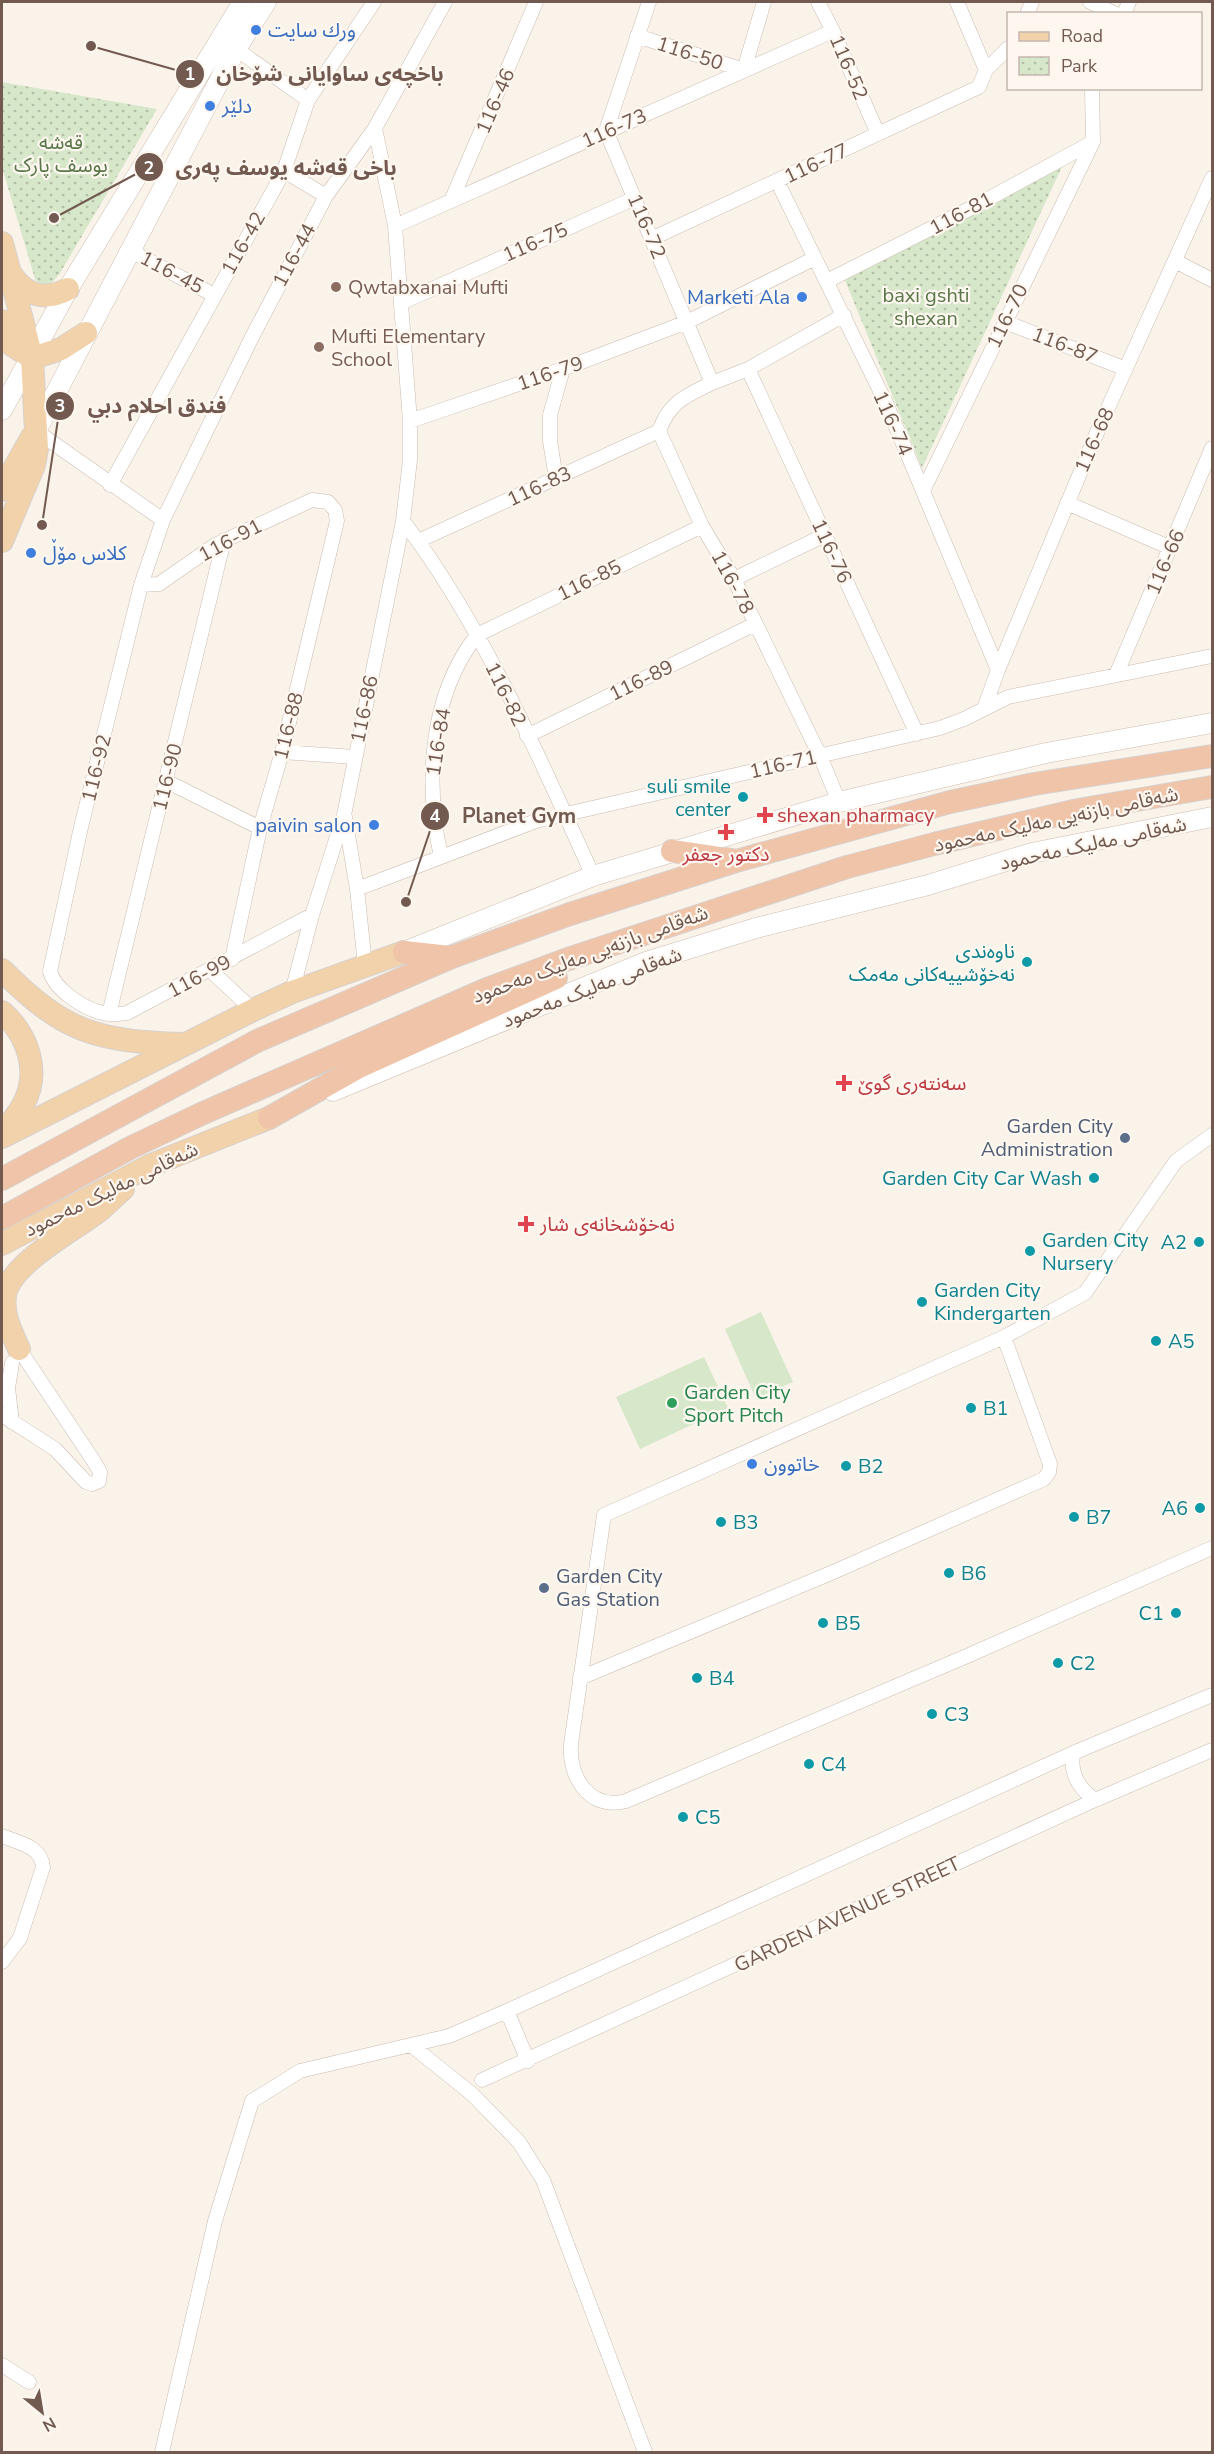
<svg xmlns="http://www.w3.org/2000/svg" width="1214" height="2454" viewBox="0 0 1214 2454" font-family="'Nunito Sans','Noto Sans Arabic',sans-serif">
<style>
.park{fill:url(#park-dots)}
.pitch{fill:#d7e7c9}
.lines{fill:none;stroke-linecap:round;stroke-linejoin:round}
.minor-casing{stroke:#ccbbb1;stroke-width:15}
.secondary-casing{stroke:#d0bdb1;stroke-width:21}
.primary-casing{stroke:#d8d1ce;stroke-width:24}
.trunk-casing{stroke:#d8d1ce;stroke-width:24}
.minor{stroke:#fff;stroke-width:14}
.secondary{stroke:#fff;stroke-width:20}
.primary{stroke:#f1d2aa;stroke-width:22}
.trunk{stroke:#efc4a9;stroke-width:22}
.shop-dot{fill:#3f7fe0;stroke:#fdf7f0;stroke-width:2}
.education-dot{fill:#8d6e63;stroke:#fdf7f0;stroke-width:2}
.culture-dot{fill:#0f9aa8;stroke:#fdf7f0;stroke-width:2}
.health-dot{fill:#e0444e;stroke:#fdf7f0;stroke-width:2}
.service-dot{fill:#5c6f8a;stroke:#fdf7f0;stroke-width:2}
.leisure-dot{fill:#2e9e5b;stroke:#fdf7f0;stroke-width:2}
.labels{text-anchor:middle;stroke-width:4.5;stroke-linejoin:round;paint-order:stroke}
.shop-label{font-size:20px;fill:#366cbe;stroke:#fdf7f0;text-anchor:start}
.street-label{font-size:20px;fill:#725a50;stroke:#fdf7f0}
.park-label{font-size:20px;fill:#597749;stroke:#fdf7f0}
.education-label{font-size:20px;fill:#785e54;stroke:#fdf7f0;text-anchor:start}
.culture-label{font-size:20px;fill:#0d838f;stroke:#fdf7f0;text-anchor:start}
.health-label{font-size:20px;fill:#be3a42;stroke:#fdf7f0;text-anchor:start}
.service-label{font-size:20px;fill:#4e5e75;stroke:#fdf7f0;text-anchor:end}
.leisure-label{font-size:20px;fill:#27864d;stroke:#fdf7f0;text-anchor:start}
.leader{fill:none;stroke:#725a50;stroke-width:2}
.callout-dot{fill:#725a50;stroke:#fdf7f0;stroke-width:2}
.mark-label{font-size:18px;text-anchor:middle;font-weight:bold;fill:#fff}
.callout-label{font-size:21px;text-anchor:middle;font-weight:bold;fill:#725a50;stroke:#fdf7f0;stroke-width:4.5;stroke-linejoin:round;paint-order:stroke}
</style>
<defs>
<pattern id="park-dots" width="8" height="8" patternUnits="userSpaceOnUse" patternTransform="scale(1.5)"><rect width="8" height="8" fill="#d7e7c9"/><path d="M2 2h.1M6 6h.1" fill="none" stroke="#b3bea6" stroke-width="1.8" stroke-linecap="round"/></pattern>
</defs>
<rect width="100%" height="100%" fill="#faf3ea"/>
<!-- park -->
<path class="park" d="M 2,82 L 157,109 L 60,273 L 51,284 L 38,284 L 35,279 L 2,167 Z
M 1066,158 L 922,468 L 844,278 Z"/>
<!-- pitch -->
<path class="pitch" d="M 761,1312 L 793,1382 L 756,1399 L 725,1329 Z
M 704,1357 L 728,1408 L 640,1449 L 616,1397 Z"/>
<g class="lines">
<!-- minor casing -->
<g class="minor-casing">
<path id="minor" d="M 649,2 L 606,131 L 712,383 L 748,369 L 844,315
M 818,2 L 833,31 L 878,134
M 1090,2 L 1116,14
M 1027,14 L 1032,2
M 1124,14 L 1129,2
M 637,36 L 744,70 L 764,2
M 236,49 L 308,100
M 986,70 L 1008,48
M 284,171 L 326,196
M 777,181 L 886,403 L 998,670
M 452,199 L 536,2
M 395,226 L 833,31
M 653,238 L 979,87 L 986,70 L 957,2
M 129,250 L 214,295
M 1175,261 L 1212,280
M 827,281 L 977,205 L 1093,142
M 403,302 L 635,198
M 1005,322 L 1126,369
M 748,369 L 917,734
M 712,383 C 686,396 670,401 659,431 L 702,526 L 734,579 L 820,756 L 839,802
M 410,421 L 563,369 L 687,322 L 815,258
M 36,431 L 163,520
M 556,478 L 550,441 L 550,415 L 563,369
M 110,485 L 284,171 L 308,100 L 374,2
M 923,491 L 1093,142 L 1092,88
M 1067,503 L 1171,548
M 403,521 C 483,625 539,757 593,876
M 418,541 L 659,431
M 734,579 L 825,535
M 141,585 L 159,584 L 215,545 L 312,500 L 328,502 L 335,510 L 337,521 L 282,752 L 260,828 L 232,959
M 1116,675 L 1212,448
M 985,706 L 998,670 L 1098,430 L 1212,178
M 527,736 L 755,624
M 282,752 L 355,757
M 166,781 L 260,828
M 345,817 L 357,889 L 365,965
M 441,857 C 425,783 429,696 477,635 L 702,526
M 357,889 L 536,821 L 940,728 L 964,719 L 1008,697 L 1212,656
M 312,915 L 127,1013 C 117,1015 109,1015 99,1012 C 82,1007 54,989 50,971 L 81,827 L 141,585 L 163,520 L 252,337 L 326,196 L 375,128 L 445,2
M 210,970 L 253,1010
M 292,992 L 312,915 L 344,815 L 403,521 L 410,460 L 410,421 L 395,226 L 375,128
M 109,1014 L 224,540
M 1212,1135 L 1176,1161 L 1085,1293 L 1004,1337 L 604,1515 L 571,1744 C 568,1777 590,1811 626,1801 L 967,1656 L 1212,1548
M 12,1363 L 8,1388 L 12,1422
M 2,1415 L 55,1449 L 86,1482 L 92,1484 L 99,1481 L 100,1472 L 93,1460 L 19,1349
M 580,1678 L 831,1573 L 1044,1479 L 1049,1472 L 1050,1464 L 1004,1337
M 1073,1753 C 1070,1774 1078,1788 1095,1800
M 2,1836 C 19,1843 41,1846 43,1867 L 20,1938 L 2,1962
M 507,2011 L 528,2061
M 411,2045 L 472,2094 L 519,2142 L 543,2180 L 645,2452
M 482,2080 L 1095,1800 L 1212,1750
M 2,2365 L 29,2382
M 162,2452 L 215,2221 L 252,2101 L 300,2071 L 449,2036 L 507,2011 L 1073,1753 L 1212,1695"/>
</g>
<!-- secondary casing -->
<g class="secondary-casing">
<path id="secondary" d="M 2,410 L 68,289 L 243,2
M 36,431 L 236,49 L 266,2
M 404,952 L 593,876 L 839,802 L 1046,753 L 1212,723
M 333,1091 L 646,962 L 756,928 L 928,885 L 1032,853 L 1212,817"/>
</g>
<!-- primary casing -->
<g class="primary-casing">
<path id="primary" d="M 2,243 L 32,358 L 37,449 L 34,465 L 2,541
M 11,274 C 25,296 46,301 68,289
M 2,321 L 12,345 L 32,358 L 61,349 L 86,333
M 2,490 L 32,437
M 2,970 C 65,1033 96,1041 183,1044
M 2,1012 C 28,1035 41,1072 23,1105 C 17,1116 8,1126 2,1136
M 2,1137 L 253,1010 L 292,992 L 404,952
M 2,1244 L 149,1166 L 269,1118
M 19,1349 C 12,1333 2,1315 5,1296 C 9,1264 74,1230 99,1211 C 107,1204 115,1196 123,1189"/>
</g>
<!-- trunk casing -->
<g class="trunk-casing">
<path id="trunk" d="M 672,851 L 732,860
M 404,952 L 450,957
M 269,1118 L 359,1067 L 556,978
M 2,1179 L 257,1041 L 452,957 L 570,914 L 736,861 L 950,802 L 1034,784 L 1212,756
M 2,1218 L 130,1148 L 201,1114 L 487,989 L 568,959 L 847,867 L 934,844 L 1078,810 L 1212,787"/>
</g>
<!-- minor -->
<use href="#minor" class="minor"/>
<!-- secondary -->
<use href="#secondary" class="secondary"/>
<!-- primary -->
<use href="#primary" class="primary"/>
<!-- trunk -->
<use href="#trunk" class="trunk"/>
</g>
<!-- markers -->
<g class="shop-dot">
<circle cx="256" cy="30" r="6"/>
<circle cx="210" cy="106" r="6"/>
<circle cx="802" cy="297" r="6"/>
<circle cx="31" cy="553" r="6"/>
<circle cx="374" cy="825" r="6"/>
<circle cx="752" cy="1464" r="6"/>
</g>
<g class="education-dot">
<circle cx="336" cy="287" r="6"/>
<circle cx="319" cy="347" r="6"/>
</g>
<g class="culture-dot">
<circle cx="743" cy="797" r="6"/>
<circle cx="1027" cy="962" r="6"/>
<circle cx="1094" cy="1178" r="6"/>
<circle cx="1199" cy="1242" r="6"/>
<circle cx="1030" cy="1251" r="6"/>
<circle cx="922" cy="1302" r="6"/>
<circle cx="1156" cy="1341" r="6"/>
<circle cx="971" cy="1408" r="6"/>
<circle cx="846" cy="1466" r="6"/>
<circle cx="1200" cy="1508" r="6"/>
<circle cx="1074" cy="1517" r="6"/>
<circle cx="721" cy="1522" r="6"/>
<circle cx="949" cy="1573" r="6"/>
<circle cx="1176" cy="1613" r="6"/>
<circle cx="823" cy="1623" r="6"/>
<circle cx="1058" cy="1663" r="6"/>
<circle cx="697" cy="1678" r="6"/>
<circle cx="932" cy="1714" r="6"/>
<circle cx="809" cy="1764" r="6"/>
<circle cx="683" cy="1817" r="6"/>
</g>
<g class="health-dot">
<path d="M762 806h6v6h6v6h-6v6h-6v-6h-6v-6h6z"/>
<path d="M723 823h6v6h6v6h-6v6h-6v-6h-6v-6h6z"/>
<path d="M841 1074h6v6h6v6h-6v6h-6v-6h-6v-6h6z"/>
<path d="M523 1215h6v6h6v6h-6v6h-6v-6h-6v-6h6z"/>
</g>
<g class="service-dot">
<circle cx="1125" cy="1138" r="6"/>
<circle cx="544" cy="1588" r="6"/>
</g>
<circle class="leisure-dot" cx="672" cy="1403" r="6"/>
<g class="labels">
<!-- shop labels -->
<g class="shop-label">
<text x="268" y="37">ورك سايت</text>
<text x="222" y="113">دلێر</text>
<text x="790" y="304" text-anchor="end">Marketi Ala</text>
<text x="43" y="560">کلاس مۆڵ</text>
<text x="362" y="832" text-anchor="end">paivin salon</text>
<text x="764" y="1471">خاتوون</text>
</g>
<!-- street labels -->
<g class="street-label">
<text transform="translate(690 53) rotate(18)" y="7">116-50</text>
<text transform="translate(849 67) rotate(67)" y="7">116-52</text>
<text transform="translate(495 101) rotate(-67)" y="7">116-46</text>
<text transform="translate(614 128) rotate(-24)" y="7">116-73</text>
<text transform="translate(816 163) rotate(-25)" y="7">116-77</text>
<text transform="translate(961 213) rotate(-28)" y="7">116-81</text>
<text transform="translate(647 226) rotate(67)" y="7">116-72</text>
<text transform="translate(535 242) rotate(-24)" y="7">116-75</text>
<text transform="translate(243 243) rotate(-61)" y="7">116-42</text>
<text transform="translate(294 255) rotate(-62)" y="7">116-44</text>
<text transform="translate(172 272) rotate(28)" y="7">116-45</text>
<text transform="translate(1007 316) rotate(-64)" y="7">116-70</text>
<text transform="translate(1065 345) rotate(21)" y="7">116-87</text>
<text transform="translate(550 373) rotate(-19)" y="7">116-79</text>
<text transform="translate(893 423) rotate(66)" y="7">116-74</text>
<text transform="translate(1094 440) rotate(-66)" y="7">116-68</text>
<text transform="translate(539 486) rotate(-25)" y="7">116-83</text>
<text transform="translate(230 540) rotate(-28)" y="7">116-91</text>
<text transform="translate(832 551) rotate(65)" y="7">116-76</text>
<text transform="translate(1165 562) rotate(-67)" y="7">116-66</text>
<text transform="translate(589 580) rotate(-26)" y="7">116-85</text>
<text transform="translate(733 582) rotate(62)" y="7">116-78</text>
<text transform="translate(641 680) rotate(-26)" y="7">116-89</text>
<text transform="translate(506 694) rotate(64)" y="7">116-82</text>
<text transform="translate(364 709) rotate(-78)" y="7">116-86</text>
<text transform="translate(288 726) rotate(-76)" y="7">116-88</text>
<text transform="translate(438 742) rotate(-81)" y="7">116-84</text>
<text transform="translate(783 764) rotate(-13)" y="7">116-71</text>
<text transform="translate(96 768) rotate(-76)" y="7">116-92</text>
<text transform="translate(167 777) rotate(-76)" y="7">116-90</text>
<text transform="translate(1056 819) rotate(-12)" y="7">شەقامی بازنەیی مەلیک مەحمود</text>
<text transform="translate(1093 843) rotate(-12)" y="7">شەقامی مەلیک مەحمود</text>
<text transform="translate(590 954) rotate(-20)" y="7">شەقامی بازنەیی مەلیک مەحمود</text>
<text transform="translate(199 976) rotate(-28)" y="7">116-99</text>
<text transform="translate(592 987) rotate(-21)" y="7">شەقامی مەلیک مەحمود</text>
<text transform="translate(111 1189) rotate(-26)" y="7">شەقامی مەلیک مەحمود</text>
<text transform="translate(847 1914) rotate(-25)" y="7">GARDEN AVENUE STREET</text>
</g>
<!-- park labels -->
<g class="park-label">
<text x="61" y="149">قەشە<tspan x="61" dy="23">یوسف پارک</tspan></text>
<text x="926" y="302">baxi gshti<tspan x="926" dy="23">shexan</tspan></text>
</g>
<!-- education labels -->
<g class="education-label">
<text x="348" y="294">Qwtabxanai Mufti</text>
<text x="331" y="343">Mufti Elementary<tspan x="331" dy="23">School</tspan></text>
</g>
<!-- culture labels -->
<g class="culture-label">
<text x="731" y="793" text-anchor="end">suli smile<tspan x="731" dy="23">center</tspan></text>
<text x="1015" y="958" text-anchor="end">ناوەندی<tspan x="1015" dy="23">نەخۆشییەکانی مەمک</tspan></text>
<text x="1082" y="1185" text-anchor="end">Garden City Car Wash</text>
<text x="1042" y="1247">Garden City<tspan x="1042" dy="23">Nursery</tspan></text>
<text x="1187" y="1249" text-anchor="end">A2</text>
<text x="934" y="1297">Garden City<tspan x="934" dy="23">Kindergarten</tspan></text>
<text x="1168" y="1348">A5</text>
<text x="983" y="1415">B1</text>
<text x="858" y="1473">B2</text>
<text x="1188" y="1515" text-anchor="end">A6</text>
<text x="1086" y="1524">B7</text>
<text x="733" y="1529">B3</text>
<text x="961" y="1580">B6</text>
<text x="1164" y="1620" text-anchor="end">C1</text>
<text x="835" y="1630">B5</text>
<text x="1070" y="1670">C2</text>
<text x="709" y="1685">B4</text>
<text x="944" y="1721">C3</text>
<text x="821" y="1771">C4</text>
<text x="695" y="1824">C5</text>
</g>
<!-- health labels -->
<g class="health-label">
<text x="777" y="822">shexan pharmacy</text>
<text x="726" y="861" text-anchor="middle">دكتور جعفر</text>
<text x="858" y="1090">سەنتەری گوێ</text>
<text x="540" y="1231">نەخۆشخانەی شار</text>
</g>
<!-- service labels -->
<g class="service-label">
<text x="1113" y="1133">Garden City<tspan x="1113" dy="23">Administration</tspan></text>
<text x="556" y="1583" text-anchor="start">Garden City<tspan x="556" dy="23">Gas Station</tspan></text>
</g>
<!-- leisure labels -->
<g class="leisure-label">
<text x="684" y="1399">Garden City<tspan x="684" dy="23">Sport Pitch</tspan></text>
</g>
</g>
<!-- callouts -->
<path class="leader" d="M91 46L190 74M54 218L149 167M42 525L60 406M406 902L435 816"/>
<g class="callout-dot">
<circle cx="91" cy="46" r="6"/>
<circle cx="54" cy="218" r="6"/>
<circle cx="42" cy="525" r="6"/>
<circle cx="406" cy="902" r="6"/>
<circle cx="190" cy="74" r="15"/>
<circle cx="149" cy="167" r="15"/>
<circle cx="60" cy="406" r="15"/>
<circle cx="435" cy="816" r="15"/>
</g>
<g class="mark-label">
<text x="190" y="80">1</text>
<text x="149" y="174">2</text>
<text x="60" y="412">3</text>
<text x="435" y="822">4</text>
</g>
<g class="callout-label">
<text x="330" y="81">باخچەی ساوایانی شۆخان</text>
<text x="286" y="175">باخی قەشە یوسف پەری</text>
<text x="157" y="413">فندق احلام دبي</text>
<text x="519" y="823">Planet Gym</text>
</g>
<!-- border -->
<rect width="1214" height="2454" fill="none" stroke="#725a50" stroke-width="6"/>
<!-- legend -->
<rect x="1007" y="12" width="195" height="78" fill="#fdf7f0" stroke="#c5b8b0" stroke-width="1.5"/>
<rect x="1019" y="32" width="30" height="9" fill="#f1d2aa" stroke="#c5b8b0" stroke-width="1.5"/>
<text x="1061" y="42" font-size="18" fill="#725a50">Road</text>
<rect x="1019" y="57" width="30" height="18" fill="url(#park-dots)" stroke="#c5b8b0" stroke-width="1.5"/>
<text x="1061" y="72" font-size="18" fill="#725a50">Park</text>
<!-- north arrow -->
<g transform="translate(42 2412) rotate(150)" stroke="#fdf7f0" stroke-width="4.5" paint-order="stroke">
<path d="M0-4.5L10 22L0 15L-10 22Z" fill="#725a50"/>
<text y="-9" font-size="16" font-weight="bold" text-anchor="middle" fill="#725a50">N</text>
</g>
</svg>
